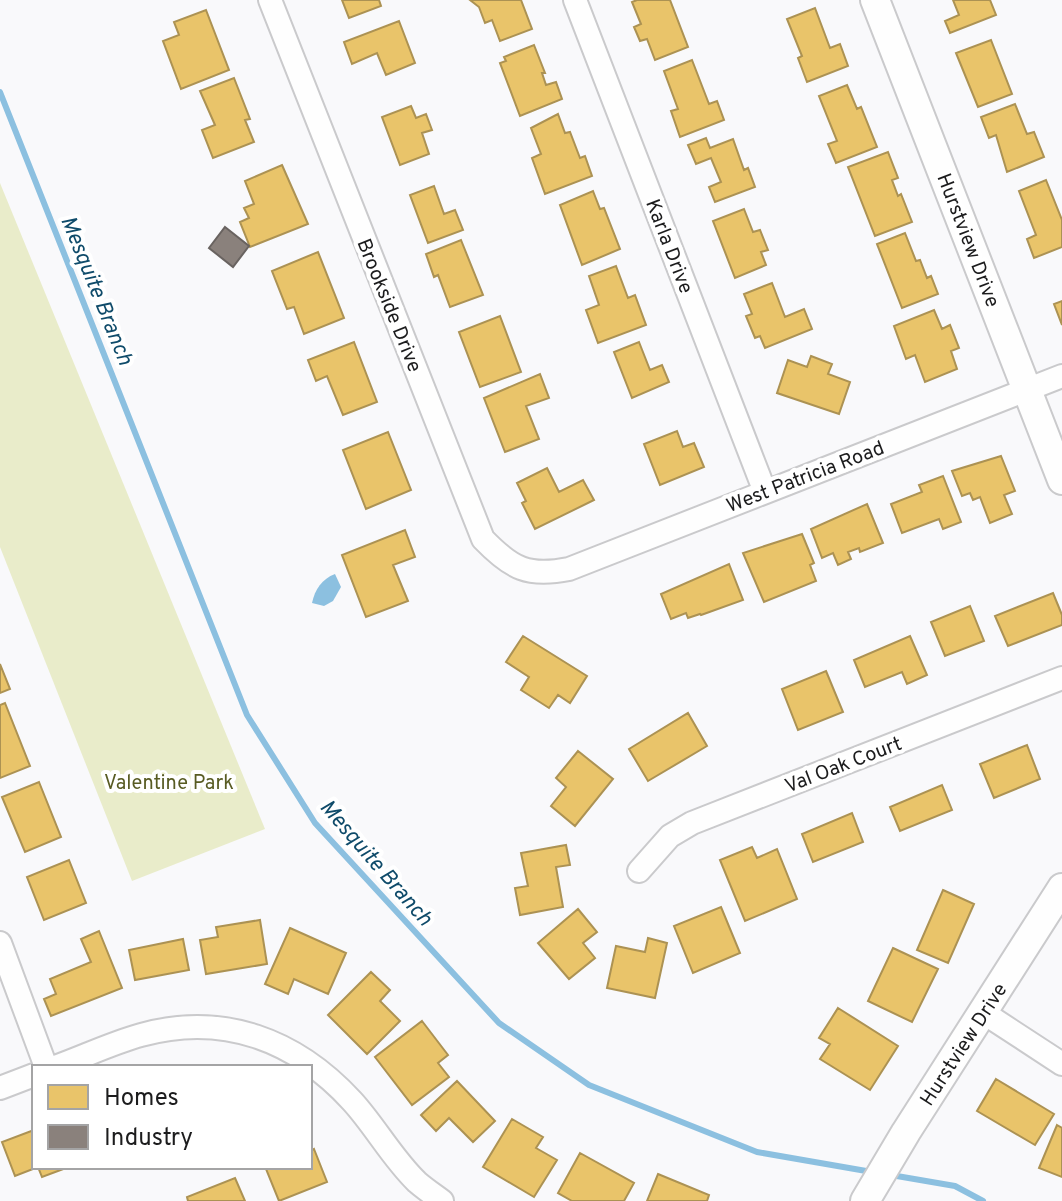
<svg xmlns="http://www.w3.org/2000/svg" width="1062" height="1201" viewBox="0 0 1062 1201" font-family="Overpass,sans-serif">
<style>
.green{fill:#e9ecca}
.water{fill:#8cc0e0}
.homes{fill:#e9c46a;stroke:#ac9253;stroke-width:2}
.industry{fill:#8a817c;stroke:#696360;stroke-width:2}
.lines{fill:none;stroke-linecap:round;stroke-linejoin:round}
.stream{stroke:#8cc0e0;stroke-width:6}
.minor-casing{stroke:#cacacc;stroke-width:26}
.tertiary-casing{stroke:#cacacc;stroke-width:32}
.minor{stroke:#fefefe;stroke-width:22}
.tertiary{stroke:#fefefe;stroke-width:28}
.labels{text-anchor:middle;stroke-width:8;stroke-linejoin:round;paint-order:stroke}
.street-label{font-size:20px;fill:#1c1c1d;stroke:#fff}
.park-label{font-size:20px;fill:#585b23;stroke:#fff}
.water-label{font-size:22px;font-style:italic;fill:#0f4b6a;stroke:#fff}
</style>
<rect width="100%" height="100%" fill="#f9f9fb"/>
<!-- green -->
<path class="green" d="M 0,183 L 265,829 L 132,881 L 0,547 Z"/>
<!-- water -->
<path class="water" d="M 335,574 L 341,587 L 333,601 L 324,606 L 312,603 C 315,589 322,579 335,574 Z"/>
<!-- homes -->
<path class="homes" d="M 342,0 L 379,0 L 381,6 L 349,18 Z
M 470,0 L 521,0 L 532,29 L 500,41 L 492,20 L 485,23 L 479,7 Z
M 637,0 L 670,0 L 688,47 L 655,60 L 647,39 L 640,41 L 634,27 L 641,24 L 632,2 Z
M 953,0 L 990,0 L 996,15 L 950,33 L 945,21 L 959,15 Z
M 815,8 L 830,48 L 840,44 L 848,66 L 807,82 L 798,58 L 802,56 L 787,19 Z
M 206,10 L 229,70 L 181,89 L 163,41 L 179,35 L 174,22 Z
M 399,21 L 415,63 L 386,75 L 377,53 L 352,64 L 344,42 Z
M 991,40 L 1012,94 L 978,107 L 956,53 Z
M 534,45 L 545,73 L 542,73 L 546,85 L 556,82 L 562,99 L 520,116 L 500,63 L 506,61 L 504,57 Z
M 692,60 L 709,104 L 717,101 L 724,120 L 680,137 L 671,111 L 678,109 L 664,71 Z
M 234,78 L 250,119 L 245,120 L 254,142 L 213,158 L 202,130 L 215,125 L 200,91 Z
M 847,85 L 857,109 L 861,107 L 877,147 L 836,163 L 828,144 L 837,141 L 819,96 Z
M 1015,104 L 1027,134 L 1034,132 L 1044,157 L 1007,172 L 996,135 L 989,138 L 981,117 Z
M 411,106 L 416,118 L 426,114 L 432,130 L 422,133 L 429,154 L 400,165 L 382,117 Z
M 558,114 L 565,133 L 570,132 L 580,158 L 585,156 L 592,176 L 545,194 L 532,158 L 541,154 L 531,128 Z
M 706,138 L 710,148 L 733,139 L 744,170 L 748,168 L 755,187 L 715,202 L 709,187 L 721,182 L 711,158 L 696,164 L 688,145 Z
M 888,152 L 898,178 L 892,180 L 898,196 L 901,194 L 912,222 L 875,236 L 848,167 Z
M 282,165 L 308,224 L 250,247 L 240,222 L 249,218 L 244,208 L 254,204 L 245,181 Z
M 1046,180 L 1062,220 L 1062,247 L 1034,258 L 1027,239 L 1036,235 L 1019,191 Z
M 434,186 L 444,214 L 455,210 L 463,230 L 428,243 L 410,195 Z
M 593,191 L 600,209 L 604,208 L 620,249 L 582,265 L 560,205 Z
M 744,209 L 753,232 L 760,230 L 768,250 L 761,252 L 766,265 L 735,278 L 713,221 Z
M 905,233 L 916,261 L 920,260 L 927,278 L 931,276 L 938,294 L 902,308 L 877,244 Z
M 461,240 L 483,295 L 450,307 L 438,275 L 434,277 L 426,254 Z
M 318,252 L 344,318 L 304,334 L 294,307 L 287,309 L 272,271 Z
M 616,266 L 628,298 L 635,295 L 646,325 L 598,343 L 586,310 L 599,305 L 589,276 Z
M 772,283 L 785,317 L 804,309 L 812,329 L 765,348 L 760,336 L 755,338 L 746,316 L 752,314 L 744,294 Z
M 1062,301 L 1062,325 L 1054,304 Z
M 934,310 L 942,329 L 950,325 L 959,348 L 951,351 L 957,369 L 925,382 L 915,355 L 906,359 L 894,326 Z
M 500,316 L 521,372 L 480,387 L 459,332 Z
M 354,342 L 377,402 L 343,415 L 327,376 L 316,381 L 308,360 Z
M 639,342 L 650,370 L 662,365 L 669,382 L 632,398 L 614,352 Z
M 811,356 L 832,364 L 828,374 L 850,382 L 839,414 L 777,393 L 788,360 L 807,367 Z
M 540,374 L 549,398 L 526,406 L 539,439 L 505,452 L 484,398 Z
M 677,431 L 683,447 L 694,443 L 704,467 L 660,485 L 644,444 Z
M 388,432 L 411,490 L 366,509 L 343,450 Z
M 1001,456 L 1015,491 L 1004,495 L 1012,514 L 990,523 L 980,497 L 973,500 L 970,493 L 962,496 L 952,471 Z
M 547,468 L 559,492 L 583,480 L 594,500 L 535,529 L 522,503 L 526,501 L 517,483 Z
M 943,476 L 961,522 L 943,529 L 939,519 L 902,533 L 891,504 L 922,492 L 919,485 Z
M 867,504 L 883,543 L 860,552 L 859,548 L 848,552 L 851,559 L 838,565 L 833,553 L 822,558 L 811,529 Z
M 405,530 L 415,557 L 393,565 L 408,601 L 366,617 L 342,555 Z
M 802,534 L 814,563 L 810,565 L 816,581 L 764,602 L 743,553 Z
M 729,564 L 743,600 L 701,615 L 700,614 L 688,618 L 686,613 L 671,619 L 661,594 Z
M 1053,593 L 1062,615 L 1062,625 L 1008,646 L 995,616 Z
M 970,606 L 984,641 L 945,656 L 931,622 Z
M 523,636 L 587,676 L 570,703 L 558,695 L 549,708 L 521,690 L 529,677 L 506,662 Z
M 910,636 L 927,675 L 907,684 L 902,672 L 865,687 L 854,660 Z
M 0,664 L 10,689 L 0,693 Z
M 826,671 L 843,712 L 798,730 L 782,689 Z
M 5,703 L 30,766 L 0,778 L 0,705 Z
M 688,713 L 707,746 L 648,781 L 629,749 Z
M 1027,745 L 1040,779 L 994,798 L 980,764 Z
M 578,751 L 613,779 L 575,826 L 551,806 L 566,787 L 556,778 Z
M 39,782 L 61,837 L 25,852 L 2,797 Z
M 942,785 L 952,810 L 900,831 L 890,807 Z
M 852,813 L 863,842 L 813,862 L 802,834 Z
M 566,845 L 570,865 L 556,867 L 563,907 L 520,915 L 515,888 L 528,886 L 521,853 Z
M 752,847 L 757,858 L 777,849 L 797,899 L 745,921 L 720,860 Z
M 69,860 L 86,903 L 44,920 L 27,877 Z
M 943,890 L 974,904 L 948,963 L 917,950 Z
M 721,907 L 740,953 L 693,973 L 674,926 Z
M 578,909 L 597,932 L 583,943 L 595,958 L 569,979 L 538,943 Z
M 260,920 L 267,964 L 206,974 L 200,940 L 218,937 L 216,927 Z
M 290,928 L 346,953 L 328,994 L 294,979 L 288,994 L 265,984 Z
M 99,931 L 122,988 L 51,1016 L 44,999 L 56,994 L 50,979 L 91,962 L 81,939 Z
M 648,938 L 667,943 L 655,998 L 607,988 L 616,946 L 645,952 Z
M 183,939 L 189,970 L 135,980 L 129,950 Z
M 893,948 L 938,969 L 912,1022 L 868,1001 Z
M 371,972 L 390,990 L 380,1001 L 400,1021 L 367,1054 L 328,1015 Z
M 838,1008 L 898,1046 L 870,1090 L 820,1059 L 830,1044 L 819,1038 Z
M 422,1021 L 448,1055 L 438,1063 L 449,1077 L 412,1105 L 375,1057 Z
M 996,1079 L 1054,1114 L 1035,1145 L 977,1111 Z
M 457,1081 L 495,1121 L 473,1142 L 449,1118 L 436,1131 L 421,1115 Z
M 512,1119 L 543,1137 L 536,1148 L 557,1160 L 534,1197 L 483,1167 Z
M 1057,1125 L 1062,1128 L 1062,1177 L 1039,1168 Z
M 34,1130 L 34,1167 L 38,1167 L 15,1176 L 2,1142 Z
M 314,1149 L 327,1182 L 279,1201 L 266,1169 L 310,1167 L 310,1151 Z
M 580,1153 L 634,1183 L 624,1201 L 572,1201 L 558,1193 Z
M 38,1167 L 66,1167 L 66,1168 L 42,1177 Z
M 658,1174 L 709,1195 L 707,1201 L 647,1201 Z
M 235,1178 L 245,1201 L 188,1201 L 187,1197 Z"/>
<!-- industry -->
<path class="industry" d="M 225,227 L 249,246 L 233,267 L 209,248 Z"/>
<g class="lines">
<!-- stream -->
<path class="stream" d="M 0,92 L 247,715 L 315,823 L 499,1023 L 589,1085 L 757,1152 L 872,1172
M 891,1175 L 955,1186 L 983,1201"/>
<!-- minor casing -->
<g class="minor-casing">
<path id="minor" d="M 270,0 L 483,539 C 512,569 528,577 569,569 L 1062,376
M 575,0 L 765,492
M 639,871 L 670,836 L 692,823 L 1062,678
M 0,943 L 46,1067
M 984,1013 L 1062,1064
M 55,1067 C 83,1057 112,1043 141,1035 C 223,1012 296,1040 352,1101 C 375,1126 392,1158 417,1182 C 425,1189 434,1195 442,1201
M 0,1088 L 34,1075"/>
</g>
<!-- tertiary casing -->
<g class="tertiary-casing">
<path id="tertiary" d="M 875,0 L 1062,480
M 865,1201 L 906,1132 L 1062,888"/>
</g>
<!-- minor -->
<use href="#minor" class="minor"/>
<!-- tertiary -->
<use href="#tertiary" class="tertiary"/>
</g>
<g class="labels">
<!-- street labels -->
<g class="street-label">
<text transform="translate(969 240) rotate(69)" y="7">Hurstview Drive</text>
<text transform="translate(670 246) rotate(69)" y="7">Karla Drive</text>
<text transform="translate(390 305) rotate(68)" y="7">Brookside Drive</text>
<text transform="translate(805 476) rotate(-21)" y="7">West Patricia Road</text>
<text transform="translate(843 764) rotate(-21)" y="7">Val Oak Court</text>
<text transform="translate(963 1044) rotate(-57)" y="7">Hurstview Drive</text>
</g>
<!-- park labels -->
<g class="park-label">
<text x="169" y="789">Valentine Park</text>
</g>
<!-- water labels -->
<g class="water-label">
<text transform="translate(98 290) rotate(68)" y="8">Mesquite Branch</text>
<text transform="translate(377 862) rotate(49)" y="8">Mesquite Branch</text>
</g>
</g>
<!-- legend -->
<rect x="32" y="1065" width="280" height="104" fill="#ffffff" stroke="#a4a4a5" stroke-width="2"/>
<rect x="48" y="1085" width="40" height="24" fill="#e9c46a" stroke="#a4a4a5" stroke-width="2"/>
<text x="104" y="1105" font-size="24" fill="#1c1c1d">Homes</text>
<rect x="48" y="1125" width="40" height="24" fill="#8a817c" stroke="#a4a4a5" stroke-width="2"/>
<text x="104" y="1145" font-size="24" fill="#1c1c1d">Industry</text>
</svg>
